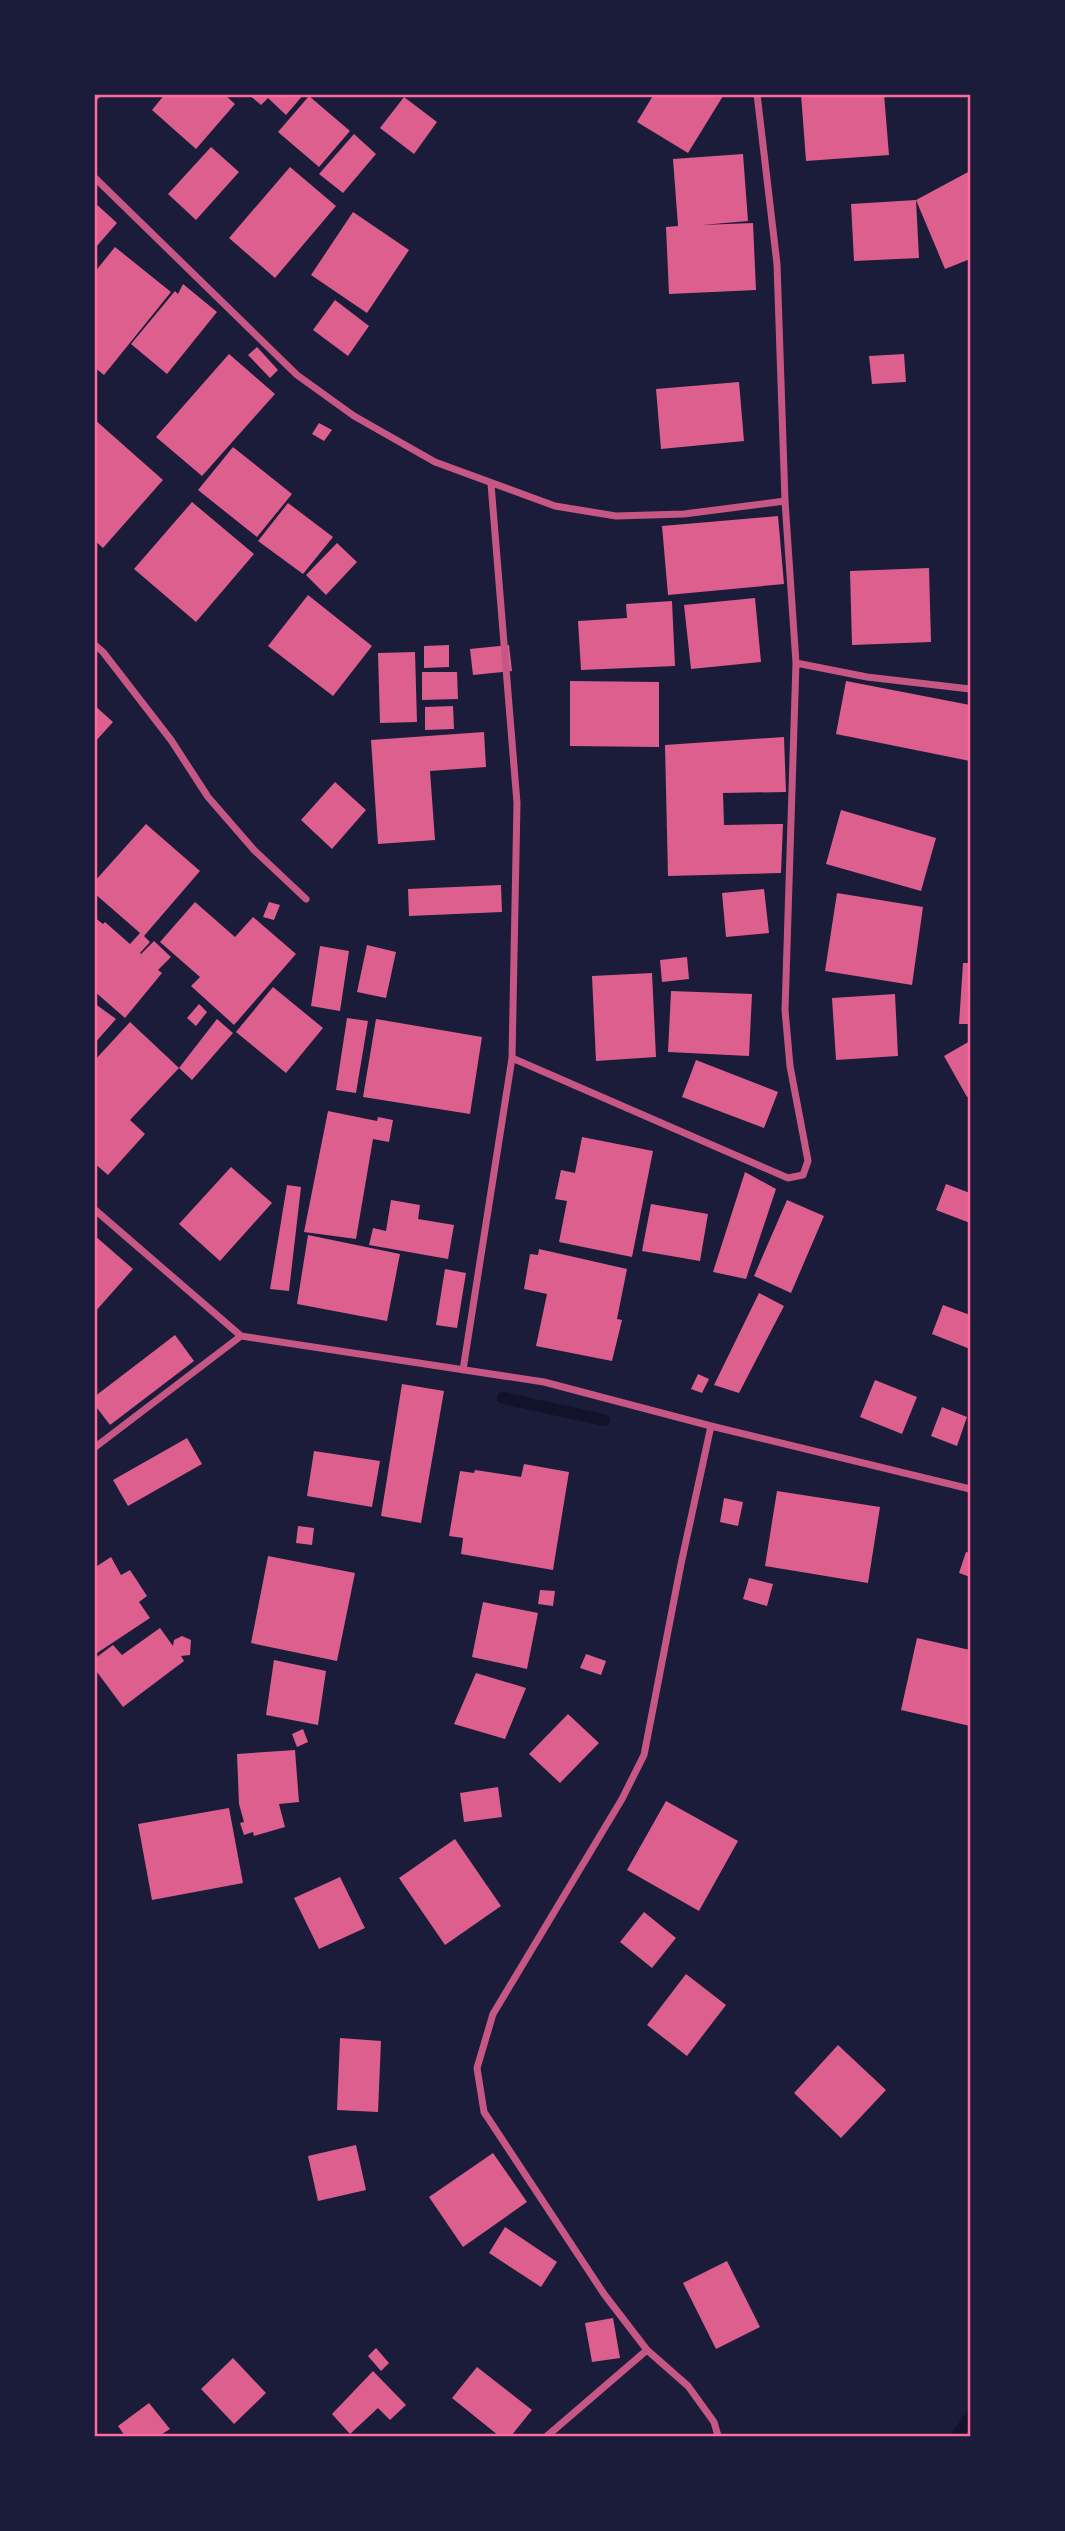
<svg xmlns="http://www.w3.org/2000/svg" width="1065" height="2531" viewBox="0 0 1065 2531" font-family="Rubik,sans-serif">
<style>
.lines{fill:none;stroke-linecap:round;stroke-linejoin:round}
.stream{stroke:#12122b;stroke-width:12}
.building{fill:#dd5f8e}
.minor{stroke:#c65784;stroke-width:7}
.neatline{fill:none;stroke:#ff6b9d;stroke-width:2.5}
</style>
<rect width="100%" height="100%" fill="#1b1b3a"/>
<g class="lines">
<!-- stream -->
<path class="stream" d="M 503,1398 L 604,1420
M 957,2436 L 970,2417"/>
</g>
<!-- building -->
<path class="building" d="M 165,94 L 224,94 L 235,104 L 196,149 L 152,110 Z
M 248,94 L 285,95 L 304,94 L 286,115 L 268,98 L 261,105 Z
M 654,94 L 720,94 L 723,96 L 688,153 L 637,122 Z
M 801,94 L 884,94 L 889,155 L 806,161 Z
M 309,96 L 350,131 L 319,167 L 278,132 Z
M 404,97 L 437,122 L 414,154 L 380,128 Z
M 354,134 L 376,154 L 343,193 L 319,174 Z
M 211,147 L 239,172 L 196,220 L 168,194 Z
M 743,154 L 748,221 L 702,225 L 753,223 L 756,290 L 669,294 L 666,227 L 678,226 L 673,159 Z
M 290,167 L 336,206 L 275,278 L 229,238 Z
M 970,171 L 970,259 L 945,269 L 916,200 Z
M 916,200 L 919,258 L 854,261 L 851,204 Z
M 94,202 L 117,223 L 96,247 L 94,245 Z
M 353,212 L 409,250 L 367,313 L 311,275 Z
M 115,247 L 171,292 L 104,375 L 94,367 L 94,273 Z
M 183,284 L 217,312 L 167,374 L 131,344 L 175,291 L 178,294 Z
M 335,300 L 369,326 L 348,356 L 313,330 Z
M 257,347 L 278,370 L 270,378 L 248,355 Z
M 229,354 L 275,394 L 202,476 L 156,437 Z
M 904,354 L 906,382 L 872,384 L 869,356 Z
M 739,382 L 744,441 L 661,449 L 656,389 Z
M 94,419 L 163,480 L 103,548 L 94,540 Z
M 319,423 L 332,430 L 324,441 L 312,434 Z
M 233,447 L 292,494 L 257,537 L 198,490 Z
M 192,502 L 254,554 L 196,622 L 134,569 Z
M 288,503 L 333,537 L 303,574 L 258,541 Z
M 778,516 L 784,584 L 668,595 L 662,526 Z
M 337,543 L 357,562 L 326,595 L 306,575 Z
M 929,568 L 931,642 L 852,645 L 850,571 Z
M 308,595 L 372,646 L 333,696 L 268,646 Z
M 755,598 L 761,662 L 691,669 L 684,605 Z
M 672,601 L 675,666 L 581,670 L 578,621 L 627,618 L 626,604 Z
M 449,645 L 449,667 L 424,668 L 424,646 Z
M 509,645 L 512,671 L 473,675 L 470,649 Z
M 415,652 L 417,722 L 380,723 L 378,653 Z
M 422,672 L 457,672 L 458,699 L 422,700 Z
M 570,681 L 659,682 L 659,747 L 570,746 Z
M 846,681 L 970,705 L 970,761 L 836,734 Z
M 94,705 L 113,722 L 94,743 Z
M 453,706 L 454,729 L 425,730 L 425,707 Z
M 484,732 L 486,767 L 430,771 L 435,840 L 378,844 L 371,740 Z
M 784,737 L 786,792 L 723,793 L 724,825 L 783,824 L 781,873 L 668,876 L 665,745 Z
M 335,782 L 366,810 L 332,849 L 301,820 Z
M 841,810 L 936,838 L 921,891 L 826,864 Z
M 146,824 L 200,871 L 144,936 L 150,942 L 140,953 L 141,954 L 154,941 L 171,957 L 158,970 L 162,973 L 125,1018 L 94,991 L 94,917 L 103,924 L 105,922 L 130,944 L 140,933 L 94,893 L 94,882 Z
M 501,885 L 502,912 L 409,916 L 408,889 Z
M 764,889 L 769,933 L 726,937 L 722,893 Z
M 837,893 L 923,907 L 912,985 L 825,971 Z
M 195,902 L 235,937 L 253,917 L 296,954 L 234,1025 L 191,986 L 200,977 L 160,942 Z
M 269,902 L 280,905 L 274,920 L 263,917 Z
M 367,945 L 396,952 L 386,998 L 357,992 Z
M 320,946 L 349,951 L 340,1011 L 311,1006 Z
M 687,957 L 689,979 L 662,982 L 660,960 Z
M 963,963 L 970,963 L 970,1024 L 959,1024 Z
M 652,973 L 656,1057 L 596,1061 L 592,976 Z
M 273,987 L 323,1028 L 286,1073 L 236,1032 Z
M 671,991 L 752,994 L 749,1056 L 668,1052 Z
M 895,994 L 898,1056 L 836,1060 L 832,998 Z
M 94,1003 L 116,1019 L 94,1044 Z
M 199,1004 L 207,1012 L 196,1026 L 187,1018 Z
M 347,1018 L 368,1021 L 356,1093 L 336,1090 Z
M 217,1019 L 233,1033 L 192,1080 L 179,1068 Z
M 376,1019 L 482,1037 L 470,1114 L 363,1097 Z
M 130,1022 L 179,1068 L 130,1120 L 145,1134 L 108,1175 L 94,1163 L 94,1061 Z
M 970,1041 L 970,1096 L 967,1097 L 944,1056 Z
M 696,1060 L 778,1092 L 764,1128 L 682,1097 Z
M 328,1111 L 377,1121 L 378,1117 L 393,1120 L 389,1142 L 373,1139 L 356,1239 L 304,1232 Z
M 582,1137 L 653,1151 L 632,1257 L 559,1242 L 567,1201 L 555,1199 L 561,1170 L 575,1173 Z
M 231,1167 L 272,1203 L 220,1261 L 179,1224 Z
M 745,1172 L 776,1189 L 746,1279 L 713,1272 Z
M 946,1184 L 970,1193 L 970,1223 L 936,1210 Z
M 287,1185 L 301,1187 L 289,1291 L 270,1289 Z
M 391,1200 L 420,1205 L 418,1219 L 454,1225 L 448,1259 L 369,1245 L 373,1228 L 386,1231 Z
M 787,1200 L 824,1216 L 791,1293 L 754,1276 Z
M 651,1204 L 708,1214 L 700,1261 L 642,1251 Z
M 94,1235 L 133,1269 L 94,1313 Z
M 308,1235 L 400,1254 L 387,1321 L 297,1304 Z
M 539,1249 L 627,1269 L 617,1319 L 622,1320 L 612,1361 L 536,1346 L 547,1294 L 524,1289 L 530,1254 L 538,1255 Z
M 445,1269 L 466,1273 L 457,1328 L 436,1325 Z
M 759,1293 L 784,1306 L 739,1393 L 714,1385 Z
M 943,1305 L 970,1315 L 970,1349 L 932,1334 Z
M 175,1335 L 194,1361 L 110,1425 L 94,1404 L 94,1397 Z
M 698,1374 L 709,1379 L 702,1393 L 691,1389 Z
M 875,1380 L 917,1397 L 902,1434 L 860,1417 Z
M 402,1384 L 444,1391 L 421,1523 L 381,1516 Z
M 942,1407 L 967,1417 L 957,1446 L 931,1436 Z
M 187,1438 L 202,1464 L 128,1506 L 113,1480 Z
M 314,1451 L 380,1461 L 372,1507 L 307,1496 Z
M 524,1464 L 569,1472 L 553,1570 L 461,1554 L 463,1538 L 449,1536 L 460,1471 L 474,1473 L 475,1470 L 521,1477 Z
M 777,1491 L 880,1507 L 868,1583 L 765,1566 Z
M 724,1498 L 743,1502 L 738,1526 L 720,1522 Z
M 298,1526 L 314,1528 L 312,1545 L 296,1543 Z
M 966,1552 L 970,1553 L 970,1577 L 959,1573 Z
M 268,1556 L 355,1573 L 337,1661 L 251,1643 Z
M 111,1557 L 121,1575 L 130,1570 L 147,1596 L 139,1602 L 150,1618 L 94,1655 L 94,1568 Z
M 749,1578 L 773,1584 L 767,1606 L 743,1599 Z
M 540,1590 L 555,1591 L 553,1606 L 538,1604 Z
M 483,1602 L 538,1613 L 527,1669 L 472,1657 Z
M 160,1628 L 173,1646 L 174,1640 L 182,1636 L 191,1640 L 190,1655 L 181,1656 L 184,1661 L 123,1707 L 94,1668 L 94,1659 L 113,1645 L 122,1655 Z
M 917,1638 L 970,1650 L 970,1726 L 901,1710 Z
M 586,1654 L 606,1661 L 601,1675 L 580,1668 Z
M 274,1660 L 326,1671 L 318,1725 L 266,1715 Z
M 476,1673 L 526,1688 L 505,1739 L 454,1724 Z
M 568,1714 L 599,1743 L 560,1783 L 529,1754 Z
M 303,1729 L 308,1742 L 297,1747 L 292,1734 Z
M 295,1750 L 299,1802 L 279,1804 L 285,1827 L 254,1836 L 253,1832 L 244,1835 L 240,1823 L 244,1822 L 239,1804 L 237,1754 Z
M 498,1787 L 502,1817 L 464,1822 L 460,1793 Z
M 666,1801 L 738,1841 L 699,1911 L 627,1870 Z
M 229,1808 L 243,1883 L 152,1900 L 138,1824 Z
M 455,1839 L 501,1906 L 445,1945 L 399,1878 Z
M 340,1877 L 365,1928 L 319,1949 L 294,1898 Z
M 644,1912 L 676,1938 L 652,1968 L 620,1942 Z
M 686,1974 L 726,2005 L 687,2056 L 647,2025 Z
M 340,2038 L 381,2041 L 378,2112 L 337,2110 Z
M 838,2045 L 886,2090 L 841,2138 L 794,2093 Z
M 356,2145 L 366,2190 L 318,2201 L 308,2156 Z
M 493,2153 L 527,2202 L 463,2247 L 429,2197 Z
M 505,2227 L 557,2262 L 541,2287 L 489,2253 Z
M 727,2261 L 760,2327 L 716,2349 L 683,2283 Z
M 613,2318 L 620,2358 L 592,2362 L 585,2323 Z
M 376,2348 L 389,2363 L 381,2371 L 368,2356 Z
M 233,2358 L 266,2393 L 234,2424 L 201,2389 Z
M 477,2367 L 532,2410 L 511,2436 L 499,2436 L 452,2398 Z
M 373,2371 L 406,2405 L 390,2420 L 378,2408 L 350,2434 L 332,2414 Z
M 149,2403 L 170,2429 L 159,2436 L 125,2436 L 118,2426 Z"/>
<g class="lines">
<!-- minor -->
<path class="minor" d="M 94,98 L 98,94
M 94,177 L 297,375 L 354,416 L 435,462 L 555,506 L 616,516 L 684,514 L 785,501
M 94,644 L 103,652 L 171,740 L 208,797 L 254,850 L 306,899
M 796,663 L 867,677 L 970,689
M 512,1058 L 788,1178 L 803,1175 L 808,1161 L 790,1066 L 785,1010 L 796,663 L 785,501 L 777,264 L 757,94
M 94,1209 L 241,1336 L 94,1448
M 241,1336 L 544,1382 L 711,1426 L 970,1489
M 463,1370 L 512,1058 L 517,803 L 491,484
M 711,1426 L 681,1564 L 644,1755 L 622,1799 L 493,2014 L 477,2068 L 484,2112 L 604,2294 L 647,2350 L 688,2386 L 714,2422 L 718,2436
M 547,2436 L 647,2350"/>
</g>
<!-- border -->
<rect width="1065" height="2531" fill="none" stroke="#1b1b3a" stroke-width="192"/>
<rect x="96" y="96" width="873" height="2339" class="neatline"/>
</svg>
